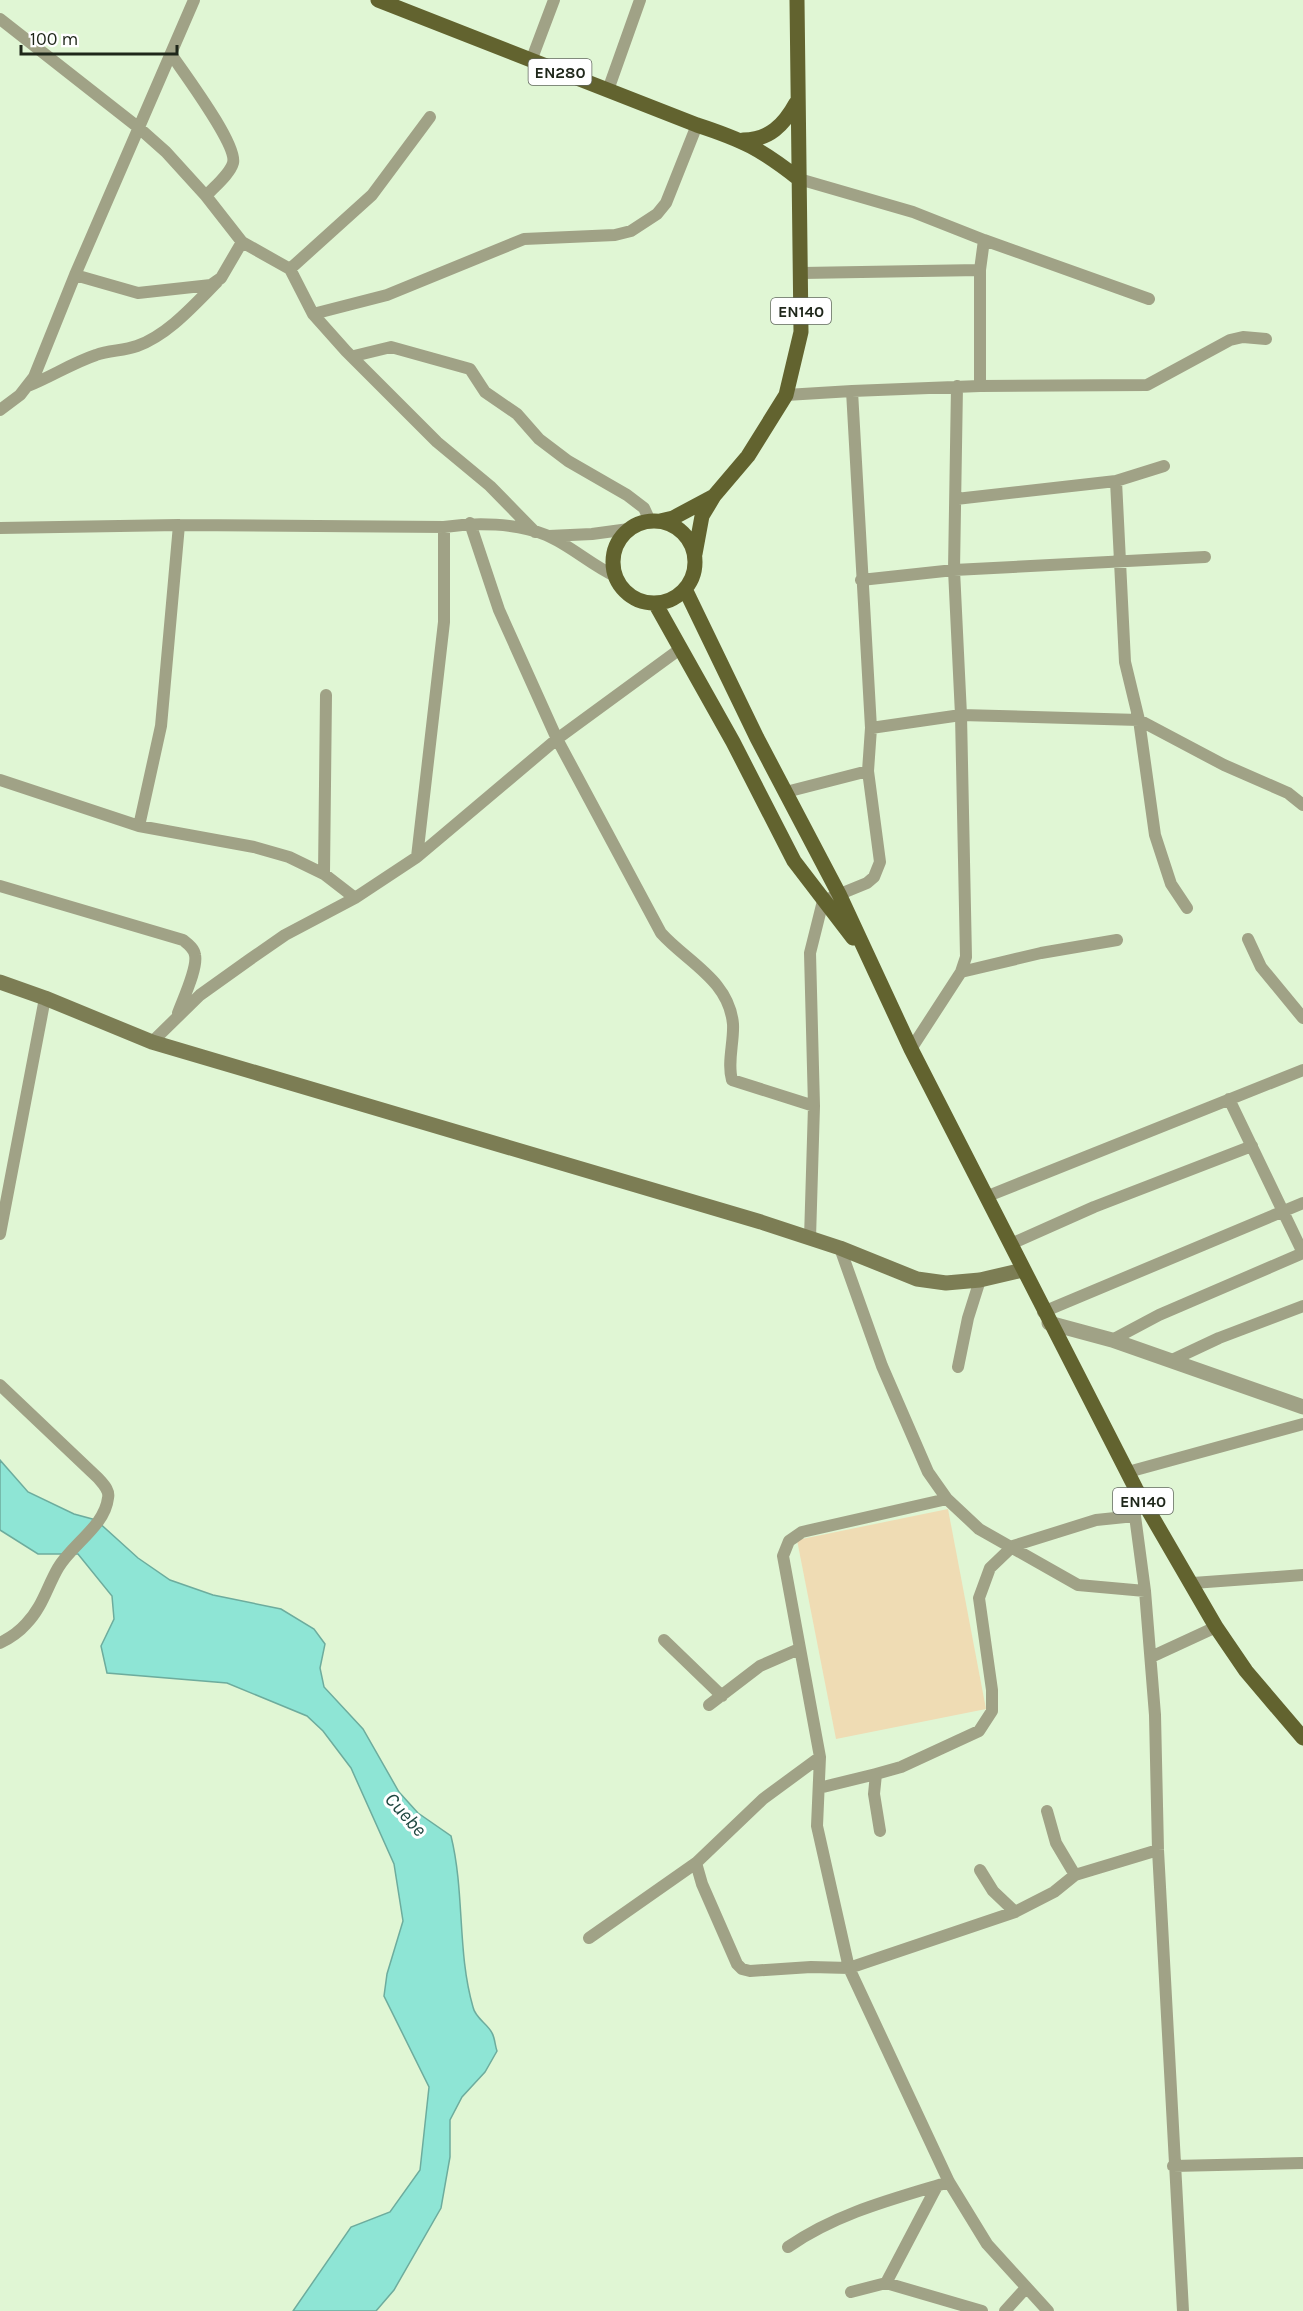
<svg xmlns="http://www.w3.org/2000/svg" width="1303" height="2311" viewBox="0 0 1303 2311" font-family="Karla,sans-serif">
<style>
.green{fill:#efdcb4}
.water{fill:#8ee5d5;stroke:#6dac9d;stroke-width:1.5}
.lines{fill:none;stroke-linecap:round;stroke-linejoin:round}
.minor{stroke:#a0a286;stroke-width:12}
.tertiary{stroke:#a0a286;stroke-width:15}
.secondary{stroke:#7c7d54;stroke-width:15}
.primary{stroke:#62632f;stroke-width:15}
.labels{text-anchor:middle;stroke-width:6;stroke-linejoin:round;paint-order:stroke}
.shield{fill:#fff;stroke:#62685f;stroke-width:1.5}
.shield-label{font-size:16px;font-weight:bold;fill:#1f271a}
.water-label{font-size:20px;font-style:italic;fill:#204841;stroke:#fff}
</style>
<rect width="100%" height="100%" fill="#e0f6d4"/>
<!-- green -->
<path class="green" d="M 948,1509 L 986,1709 L 836,1739 L 797,1540 Z"/>
<!-- water -->
<path class="water" d="M 0,1460 L 28,1492 L 74,1514 L 96,1520 L 138,1558 L 170,1580 L 213,1595 L 281,1609 L 314,1629 L 325,1644 L 320,1668 L 324,1687 L 363,1729 L 399,1792 L 418,1813 L 451,1836 C 465,1893 457,1952 473,2007 C 475,2018 488,2024 492,2033 C 495,2038 495,2046 497,2051 L 485,2072 L 462,2097 L 450,2120 L 450,2157 L 441,2208 L 394,2290 L 376,2311 L 293,2311 L 351,2227 L 390,2212 L 420,2170 L 429,2087 L 384,1996 L 387,1974 L 403,1921 L 394,1864 L 351,1768 L 323,1731 L 307,1716 L 227,1683 L 107,1673 L 101,1646 L 114,1619 L 112,1596 L 78,1554 L 38,1554 L 0,1530 Z"/>
<g class="lines">
<!-- minor -->
<path class="minor" d="M 0,19 L 139,128 L 166,152 L 206,196 L 242,242 L 290,269 L 313,314 L 346,351 L 437,442 L 490,486 L 535,532
M 171,54 C 183,72 238,145 233,163 C 230,174 214,187 206,196
M 531,61 L 554,0
M 608,90 L 640,0
M 799,179 L 913,212 L 984,240 L 980,270
M 984,240 L 1149,299
M 290,269 L 372,195 L 430,117
M 802,273 L 980,270 L 980,386
M 75,275 L 138,293 L 211,285 L 221,278 L 242,242
M 313,314 L 387,295 L 524,239 L 615,235 L 631,231 L 657,214 L 666,203 L 697,125
M 354,356 L 391,347 L 470,369 L 485,392 L 517,414 L 539,439 L 568,461 L 627,495 L 644,508 L 650,521
M 28,386 C 51,377 72,363 96,355 C 109,350 123,351 137,346 C 168,335 194,305 217,282
M 852,391 L 980,386 L 1147,385 L 1230,340 L 1243,337 L 1266,339
M 786,395 L 852,391 L 871,728 L 868,771 L 880,862 L 874,877 L 867,883 L 823,901 L 810,953 L 814,1106 L 810,1238
M 0,410 L 20,395 L 34,377 L 75,275 L 194,0
M 1116,481 L 1125,662 L 1139,720 L 1155,835 L 1171,884 L 1187,908
M 956,499 L 1116,481 L 1164,466
M 470,523 L 499,610 L 557,739 L 661,933 C 687,962 729,980 733,1024 C 734,1042 727,1063 732,1080 L 814,1106
M 0,528 L 179,525 L 444,527 C 476,522 516,523 546,535 C 570,545 591,565 615,576
M 549,536 L 592,534 L 629,529
M 861,580 L 954,570 L 1205,557
M 871,728 L 961,715 L 1139,720 L 1224,765 L 1288,793 L 1303,805
M 0,780 L 139,826 L 254,847 L 289,857 L 324,874 L 355,898
M 786,792 L 868,771
M 139,826 L 161,726 L 179,525
M 417,857 L 557,739 L 680,649
M 324,874 L 326,695
M 0,886 L 183,940 C 188,944 194,948 195,955 C 198,968 183,999 178,1013
M 1248,939 L 1261,967 L 1303,1018
M 961,972 L 1041,953 L 1117,940
M 152,1042 L 200,995 L 249,960 L 285,935 L 355,898 L 417,857 L 444,622 L 444,527
M 911,1049 L 961,972 L 966,957 L 961,715 L 954,570 L 957,386
M 1229,1099 L 1303,1253
M 988,1196 L 1303,1070
M 0,1234 L 45,998
M 1011,1244 L 1094,1207 L 1252,1146
M 840,1248 L 882,1366 L 928,1472 L 947,1499 L 979,1529 L 1078,1585 L 1145,1591
M 1043,1312 L 1303,1203
M 1112,1340 L 1159,1315 L 1303,1253
M 1170,1361 L 1219,1338 L 1303,1306
M 958,1367 L 968,1318 L 980,1280
M 0,1385 L 98,1478 C 103,1484 110,1490 108,1498 C 105,1526 71,1545 58,1568 C 47,1587 42,1608 26,1624 C 19,1632 10,1638 0,1643
M 1128,1472 L 1303,1424
M 1136,1489 L 1135,1516 L 1145,1591 L 1155,1715 L 1158,1850 L 1183,2311
M 1193,1583 L 1303,1575
M 664,1640 L 722,1696
M 1151,1657 L 1216,1627
M 709,1705 L 760,1666 L 799,1649
M 820,1757 L 783,1556 L 789,1541 L 802,1532 L 947,1499
M 819,1788 L 876,1774
M 1047,1811 L 1056,1843 L 1075,1875
M 880,1831 L 874,1794 L 876,1774 L 901,1767 L 979,1731 L 992,1711 L 992,1690 L 979,1598 L 990,1568 L 1013,1546 L 1096,1520 L 1135,1516
M 696,1863 L 702,1884 L 737,1964 L 742,1969 L 750,1971 L 811,1967 L 849,1968 L 1015,1912 L 1054,1892 L 1075,1875 L 1158,1850
M 980,1870 L 993,1891 L 1015,1912
M 589,1938 L 696,1863 L 763,1799 L 820,1757 L 817,1826 L 849,1968 L 949,2182 L 987,2244 L 1048,2311
M 1173,2166 L 1303,2163
M 788,2247 C 837,2213 893,2199 949,2182
M 886,2283 L 937,2186
M 851,2292 L 886,2283 L 982,2311
M 1005,2311 L 1025,2289"/>
<!-- tertiary -->
<path class="tertiary" d="M 1049,1323 L 1112,1340 L 1303,1407"/>
<!-- secondary -->
<path class="secondary" d="M 0,982 L 45,998 L 152,1042 L 761,1222 L 840,1248 L 917,1279 L 946,1283 L 980,1280 L 1023,1270"/>
<!-- primary -->
<path class="primary" d="M 378,0 L 697,125 C 743,140 761,149 799,179
M 743,140 C 769,140 784,125 796,103
M613 562a41 41 0 1 1 82 0a41 41 0 1 1-82 0Z
M 660,521 L 673,518 L 714,496
M 695,554 L 702,516 L 714,496 L 748,456 L 786,395 L 801,332 L 797,0
M 685,589 L 757,738 L 839,894 L 911,1049 L 1136,1489 L 1216,1627 L 1246,1671 L 1303,1738
M 655,603 L 733,742 L 794,861 L 853,938"/>
</g>
<g class="labels">
<!-- shield labels -->
<g class="shield">
<rect x="528.5" y="59" width="63" height="26" rx="4.5"/>
<rect x="771" y="298" width="60" height="26" rx="4.5"/>
<rect x="1113" y="1488" width="60" height="26" rx="4.5"/>
</g>
<g class="shield-label">
<text x="560" y="78">EN280</text>
<text x="801" y="317">EN140</text>
<text x="1143" y="1507">EN140</text>
</g>
<!-- water labels -->
<g class="water-label">
<text transform="translate(406 1814) rotate(48)" y="7">Cuebe</text>
</g>
</g>
<!-- scale -->
<path d="M21 45v9h156v-9" fill="none" stroke="#1f271a" stroke-width="3"/>
<text x="30" y="45" font-size="18" fill="#1f271a" stroke="#ffffff" stroke-width="4.5" paint-order="stroke">100 m</text>
</svg>
